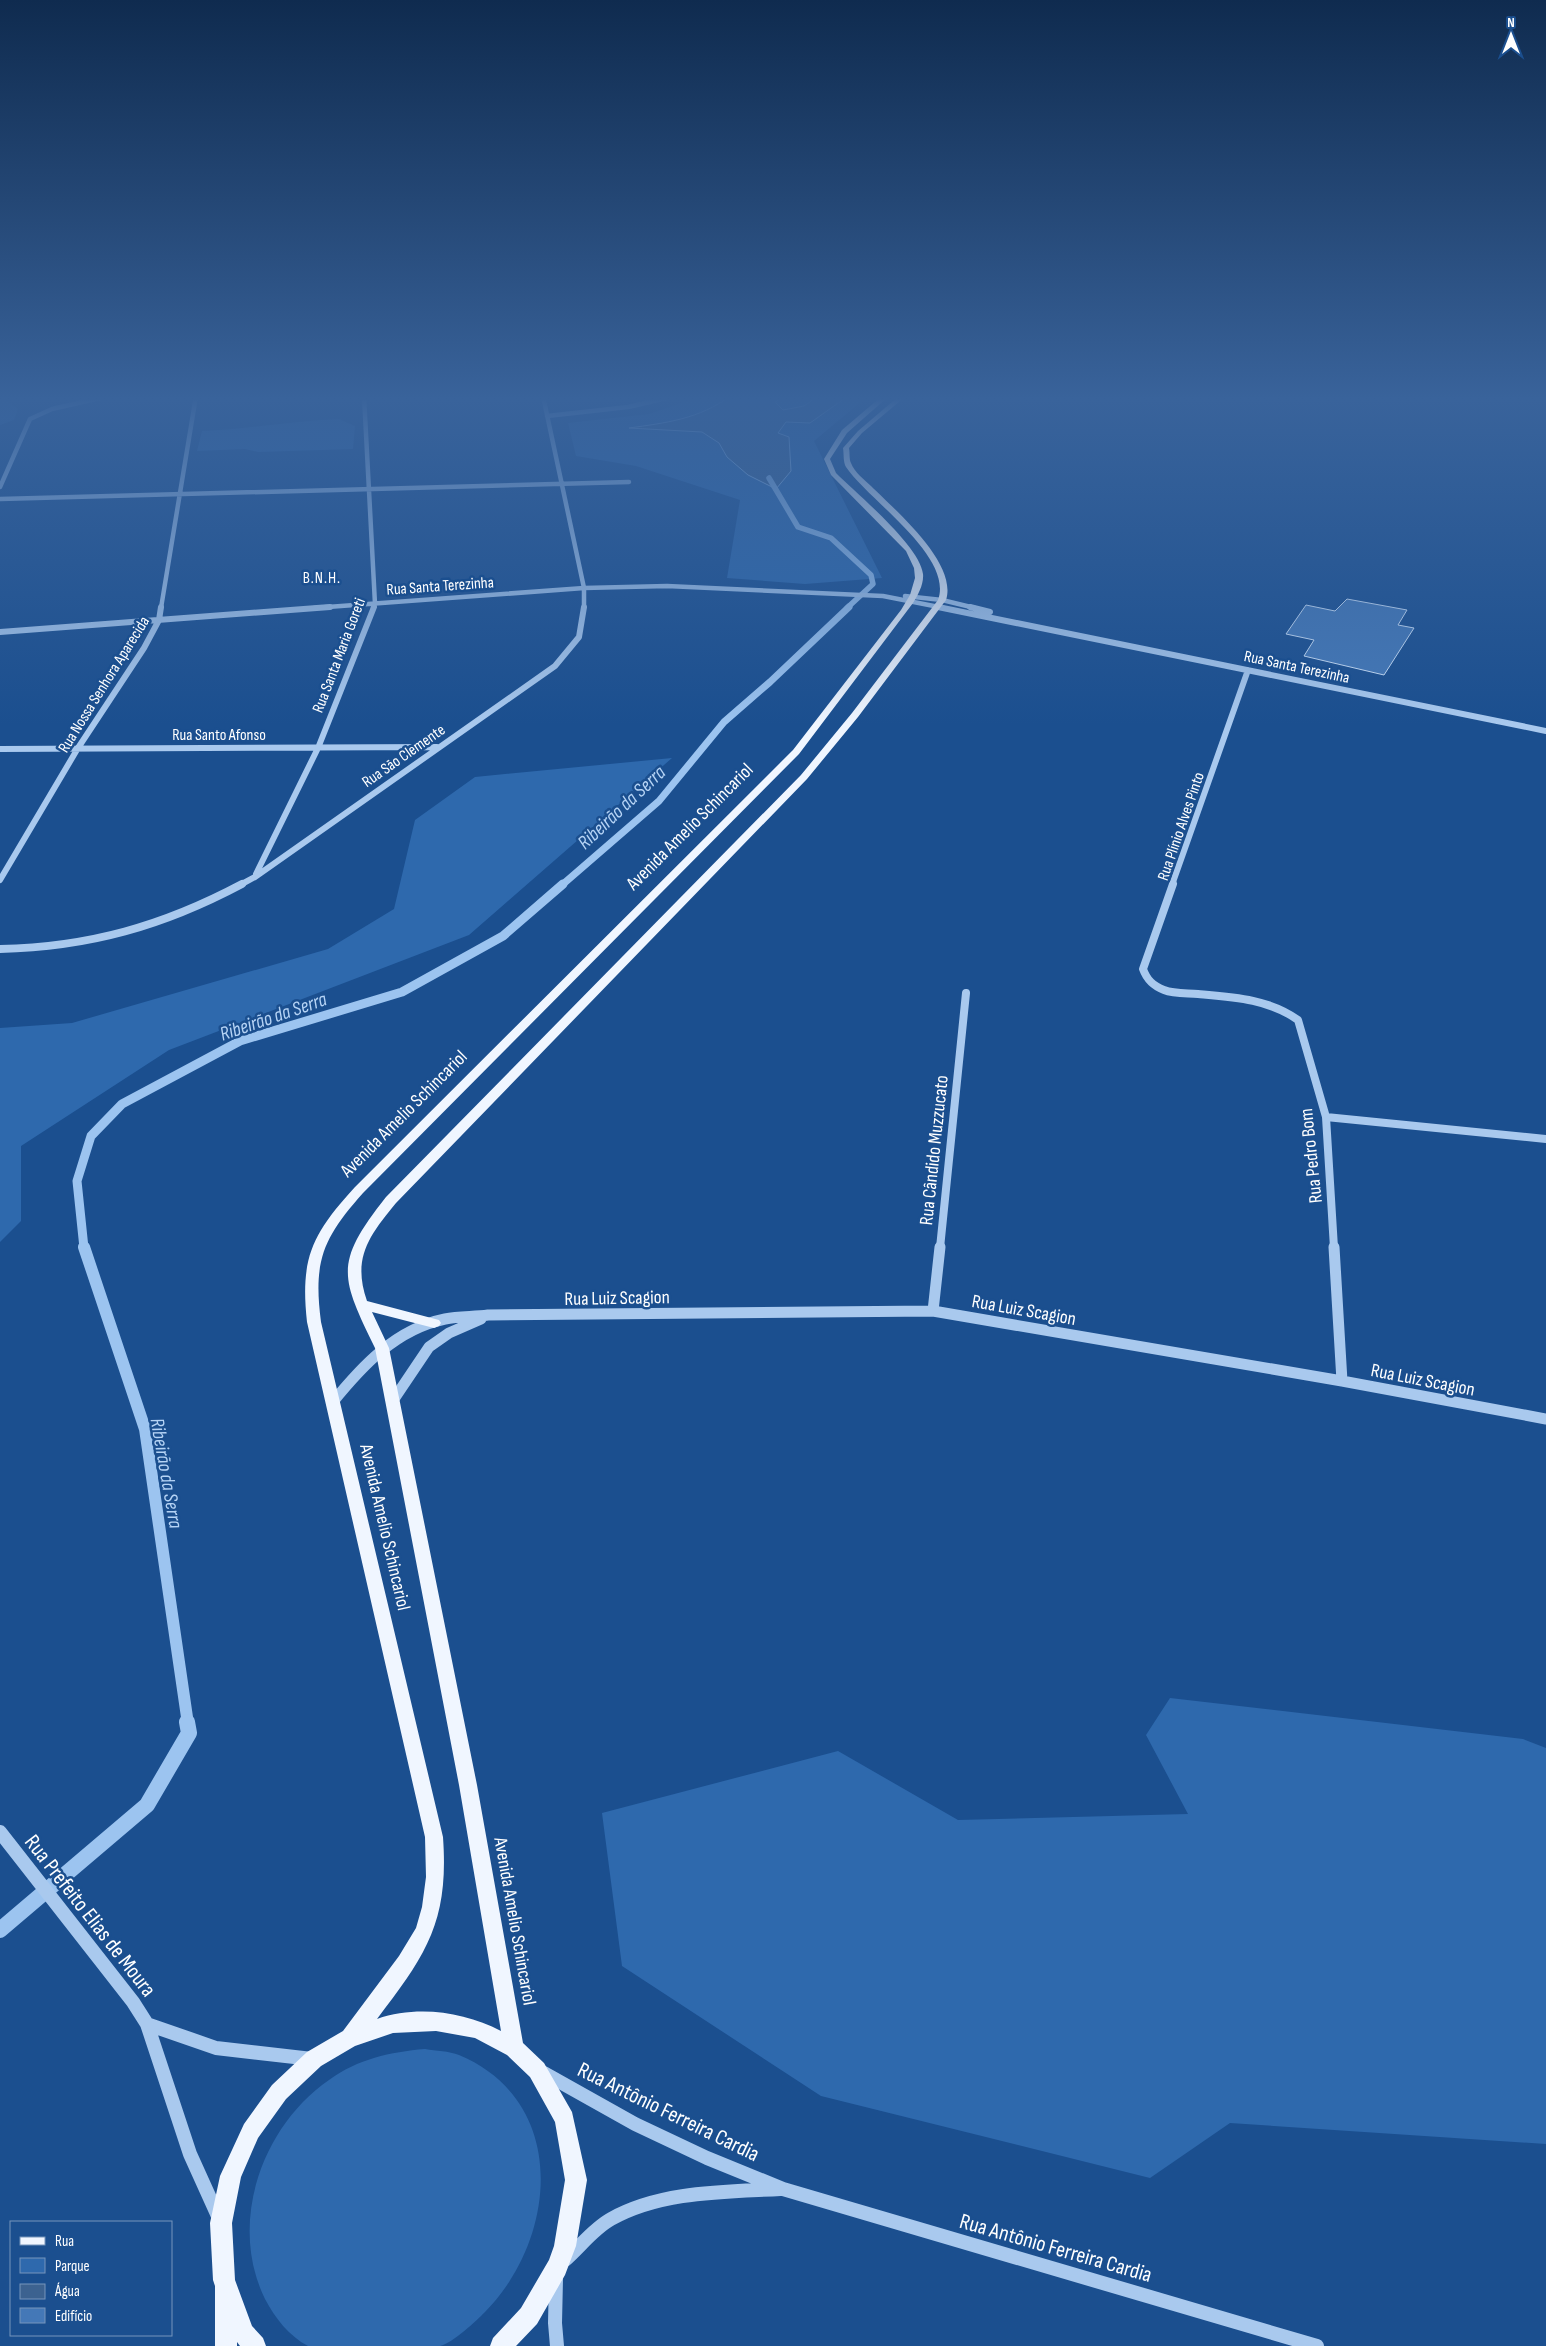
<svg xmlns="http://www.w3.org/2000/svg" width="1546" height="2346" viewBox="0 0 1546 2346" font-family="'Sofia Sans Condensed',sans-serif">
<style>
.green{fill:#2e69ad}
.water{fill:#3c6290;stroke:#9cc4f0}
.lines{fill:none;stroke-linecap:round;stroke-linejoin:round}
.stream-far4{stroke:#9cc4f0;stroke-width:5.5}
.stream-far3{stroke:#9cc4f0;stroke-width:7}
.stream-far2{stroke:#9cc4f0;stroke-width:9}
.stream-far1{stroke:#9cc4f0;stroke-width:12}
.stream{stroke:#9cc4f0;stroke-width:16}
.building{fill:#4478b7;stroke:#cfe3fa}
.minor-far4{stroke:#a9c9ee;stroke-width:4.5}
.minor-far3{stroke:#a9c9ee;stroke-width:6}
.minor-far2{stroke:#a9c9ee;stroke-width:8}
.minor-far1{stroke:#a9c9ee;stroke-width:11}
.minor{stroke:#a9c9ee;stroke-width:14}
.major{fill:#f0f6ff;fill-rule:evenodd}
.labels{text-anchor:middle;stroke-width:5;stroke-linejoin:round;paint-order:stroke}
.far-neighbourhood-label{font-size:16px;letter-spacing:1px;fill:#fff;stroke:#1b4f8f}
.far-street-label{font-size:16px;fill:#fff;stroke:#1b4f8f}
.street-label{font-size:19px;fill:#fff;stroke:#1b4f8f}
.water-label{font-size:20px;font-style:italic;fill:#b5d3f5;stroke:#1b4f8f}
.near-street-label{font-size:22px;fill:#fff;stroke:#1b4f8f}
</style>
<rect width="100%" height="100%" fill="#1b4f8f"/>
<!-- green -->
<path class="green" d="M 0,396 L 18,409 L 14,420 L 0,425 Z
M 702,396 L 868,396 L 814,441 L 882,578 L 805,584 L 727,578 L 740,500 L 636,466 L 576,456 L 568,423 L 649,414 Z
M 339,419 L 355,426 L 353,449 L 258,452 L 245,449 L 197,451 L 202,431 C 248,429 293,421 339,419 Z
M 672,758 L 469,935 L 169,1050 L 21,1146 L 21,1221 L 0,1242 L 0,1028 L 72,1023 L 328,949 L 394,909 L 415,820 L 475,777 Z
M 1170,1698 L 1523,1739 L 1546,1748 L 1546,2144 L 1230,2123 L 1150,2178 L 821,2096 L 622,1966 L 602,1813 L 838,1751 L 958,1820 L 1188,1814 L 1146,1735 Z
M 425,2049 C 436,2051 449,2051 459,2055 C 569,2101 558,2238 485,2312 C 476,2321 453,2343 440,2346 C 431,2346 416,2346 406,2346 C 373,2346 341,2346 308,2346 C 289,2336 275,2318 265,2299 C 228,2224 261,2127 329,2080 C 358,2059 390,2052 425,2049 Z"/>
<!-- water -->
<path class="water" d="M 730,396 L 785,396 L 775,402 L 783,410 L 804,406 L 818,396 L 848,396 L 810,423 L 786,422 L 778,433 L 789,437 L 791,471 L 776,489 L 748,475 L 727,457 L 719,443 L 702,432 L 629,428 C 665,423 700,419 730,396 Z"/>
<g class="lines">
<!-- stream-far4 -->
<path class="stream-far4" d="M 769,478 L 798,527 L 831,538 L 871,575 L 873,584 L 847,608"/>
<!-- stream-far3 -->
<path class="stream-far3" d="M 562,885 L 659,801 L 724,722 L 770,682 L 849,607"/>
<!-- stream-far2 -->
<path class="stream-far2" d="M 84,1248 L 77,1181 L 91,1136 L 122,1104 L 240,1041 L 402,992 L 503,936 L 563,884"/>
<!-- stream-far1 -->
<path class="stream-far1" d="M 84,1247 L 145,1429 L 188,1724"/>
<!-- stream -->
<path class="stream" d="M 0,1930 L 147,1805 L 189,1733 L 187,1722"/>
</g>
<!-- building -->
<path class="building" d="M 1347,599 L 1407,610 L 1398,625 L 1414,628 L 1384,675 L 1304,656 L 1314,640 L 1286,634 L 1306,605 L 1335,611 Z"/>
<g class="lines">
<!-- minor-far4 -->
<path class="minor-far4" d="M 364,396 L 375,604 L 373,608
M 543,396 L 584,588 L 584,608
M 547,416 L 628,407 L 676,396
M 0,487 L 30,419 L 52,409 L 109,396
M 0,499 L 629,482
M 905,596 L 942,600 L 975,608
M 161,608 L 196,396
M 314,608 L 584,588 L 667,586 L 883,596 L 944,608"/>
<!-- minor-far3 -->
<path class="minor-far3" d="M 938,607 L 1546,731
M 970,607 L 990,612
M 0,632 L 330,607
M 0,749 L 437,747
M 256,874 L 318,748 L 374,607
M 0,880 L 78,748 L 144,648 L 159,620 L 161,607
M 240,885 L 255,877 L 555,666 L 579,637 L 584,607
M 1172,885 L 1248,670"/>
<!-- minor-far2 -->
<path class="minor-far2" d="M 1173,884 L 1143,969 C 1147,980 1153,986 1164,990 C 1174,994 1187,993 1198,994 C 1233,997 1269,999 1298,1020 L 1326,1117 L 1334,1248
M 0,949 C 89,947 163,926 242,884
M 1326,1117 L 1546,1139
M 940,1248 L 966,993"/>
<!-- minor-far1 -->
<path class="minor-far1" d="M 1334,1247 L 1342,1381
M 933,1311 L 940,1247
M 392,1402 L 429,1347 L 449,1333 L 481,1319
M 332,1403 C 362,1366 396,1329 445,1319 C 459,1316 474,1317 488,1315 L 933,1311 L 1342,1381 L 1546,1419"/>
<!-- minor -->
<path class="minor" d="M 0,1832 L 133,2002 L 147,2024 L 190,2154 L 218,2216
M 147,2024 L 216,2048 L 312,2059
M 544,2073 L 635,2124 L 707,2158 L 783,2189 L 1317,2346
M 565,2260 C 580,2247 593,2229 611,2219 C 661,2191 724,2192 780,2189
M 556,2279 L 555,2323 L 557,2346"/>
<!-- major -->
<path class="major" d="M 882,396 L 889,396 L 847,433 L 830,459 L 836,473 C 857,494 920,546 923,574 C 924,584 918,595 913,603 L 799,754 L 363,1193 C 323,1238 313,1261 321,1322 L 443,1837 C 449,1921 427,1954 377,2019 C 418,2005 464,2012 501,2031 L 459,1785 L 375,1348 C 340,1276 334,1263 386,1197 L 801,775 L 852,713 L 938,600 C 954,556 868,500 846,467 C 843,462 844,454 843,448 L 858,431 L 899,396 L 906,396 L 862,433 L 849,448 C 850,453 849,459 851,463 C 854,472 865,480 871,486 C 895,510 958,563 946,600 L 858,717 L 807,779 L 396,1203 C 369,1236 352,1258 367,1301 L 439,1320 L 441,1323 L 439,1326 L 434,1328 L 372,1312 L 389,1348 L 477,1785 L 523,2043 L 544,2063 L 572,2112 L 587,2180 L 576,2246 L 565,2275 L 537,2324 L 516,2346 L 490,2346 L 493,2338 L 521,2308 L 549,2260 L 554,2246 L 565,2180 L 555,2122 L 530,2077 L 507,2055 L 475,2038 L 436,2031 L 393,2033 L 355,2046 L 321,2066 L 286,2099 L 258,2138 L 241,2177 L 232,2223 L 235,2280 L 252,2326 L 263,2338 L 266,2346 L 240,2346 L 237,2342 L 237,2346 L 215,2346 L 215,2286 L 213,2280 L 210,2223 L 220,2176 L 244,2124 L 272,2085 L 307,2052 L 343,2031 L 399,1956 L 416,1928 L 422,1907 L 426,1877 L 425,1837 L 307,1322 C 300,1258 312,1234 355,1187 L 793,750 L 901,610 L 910,595 L 915,578 L 914,568 L 906,551 L 831,475 L 824,459 L 842,430 Z"/>
</g>
<!-- sky -->
<linearGradient id="sky" x2="0" y2="1"><stop stop-color="#0f2b4f"/><stop offset="0.55" stop-color="#39639b"/><stop offset="1" stop-color="#39639b" stop-opacity="0"/></linearGradient>
<rect width="1546" height="725" fill="url(#sky)"/>
<g class="labels">
<!-- far-neighbourhood labels -->
<g class="far-neighbourhood-label">
<text x="322" y="583">B.N.H.</text>
</g>
<!-- far-street labels -->
<g class="far-street-label">
<text transform="translate(440 585) rotate(-4)" y="6">Rua Santa Terezinha</text>
<text transform="translate(338 655) rotate(-69)" y="6">Rua Santa Maria Goreti</text>
<text transform="translate(1297 666) rotate(12)" y="6">Rua Santa Terezinha</text>
<text transform="translate(103 684) rotate(-58)" y="6">Rua Nossa Senhora Aparecida</text>
<text x="219" y="740">Rua Santo Afonso</text>
<text transform="translate(403 755) rotate(-35)" y="6">Rua São Clemente</text>
<text transform="translate(1180 826) rotate(-71)" y="6">Rua Plínio Alves Pinto</text>
</g>
<!-- street labels -->
<g class="street-label">
<text transform="translate(689 826) rotate(-45)" y="7">Avenida Amelio Schincariol</text>
<text transform="translate(403 1113) rotate(-45)" y="7">Avenida Amelio Schincariol</text>
<text transform="translate(933 1150) rotate(-84)" y="7">Rua Cândido Muzzucato</text>
<text transform="translate(1310 1156) rotate(-96)" y="7">Rua Pedro Bom</text>
<text transform="translate(617 1297) rotate(-1)" y="7">Rua Luiz Scagion</text>
<text transform="translate(1024 1309) rotate(10)" y="7">Rua Luiz Scagion</text>
<text transform="translate(1423 1379) rotate(11)" y="7">Rua Luiz Scagion</text>
<text transform="translate(386 1527) rotate(77)" y="7">Avenida Amelio Schincariol</text>
<text transform="translate(516 1921) rotate(80)" y="7">Avenida Amelio Schincariol</text>
</g>
<!-- water labels -->
<g class="water-label">
<text transform="translate(621 807) rotate(-43)" y="7">Ribeirão da Serra</text>
<text transform="translate(273 1016) rotate(-19)" y="7">Ribeirão da Serra</text>
<text transform="translate(167 1473) rotate(80)" y="7">Ribeirão da Serra</text>
</g>
<!-- near-street labels -->
<g class="near-street-label">
<text transform="translate(91 1915) rotate(52)" y="8">Rua Prefeito Elias de Moura</text>
<text transform="translate(669 2111) rotate(26)" y="8">Rua Antônio Ferreira Cardia</text>
<text transform="translate(1056 2247) rotate(16)" y="8">Rua Antônio Ferreira Cardia</text>
</g>
</g>
<!-- legend -->
<rect x="10" y="2221" width="162" height="115" fill="#1b4f8f" stroke="#7695bc"/>
<rect x="20" y="2237" width="25" height="8" fill="#f0f6ff" stroke="#7695bc"/>
<text x="55" y="2246" font-size="15" fill="#ffffff">Rua</text>
<rect x="20" y="2258" width="25" height="15" fill="#2e69ad" stroke="#7695bc"/>
<text x="55" y="2271" font-size="15" fill="#ffffff">Parque</text>
<rect x="20" y="2284" width="25" height="15" fill="#3c6290" stroke="#7695bc"/>
<text x="55" y="2296" font-size="15" fill="#ffffff">Água</text>
<rect x="20" y="2308" width="25" height="15" fill="#4478b7" stroke="#7695bc"/>
<text x="55" y="2321" font-size="15" fill="#ffffff">Edifício</text>
<!-- north arrow -->
<g transform="translate(1511 35)" stroke="#1b4f8f" stroke-width="4" paint-order="stroke">
<path d="M0-4L9 19L0 12L-9 19Z" fill="#ffffff"/>
<text y="-8" font-size="14" font-weight="bold" text-anchor="middle" fill="#ffffff">N</text>
</g>
</svg>
